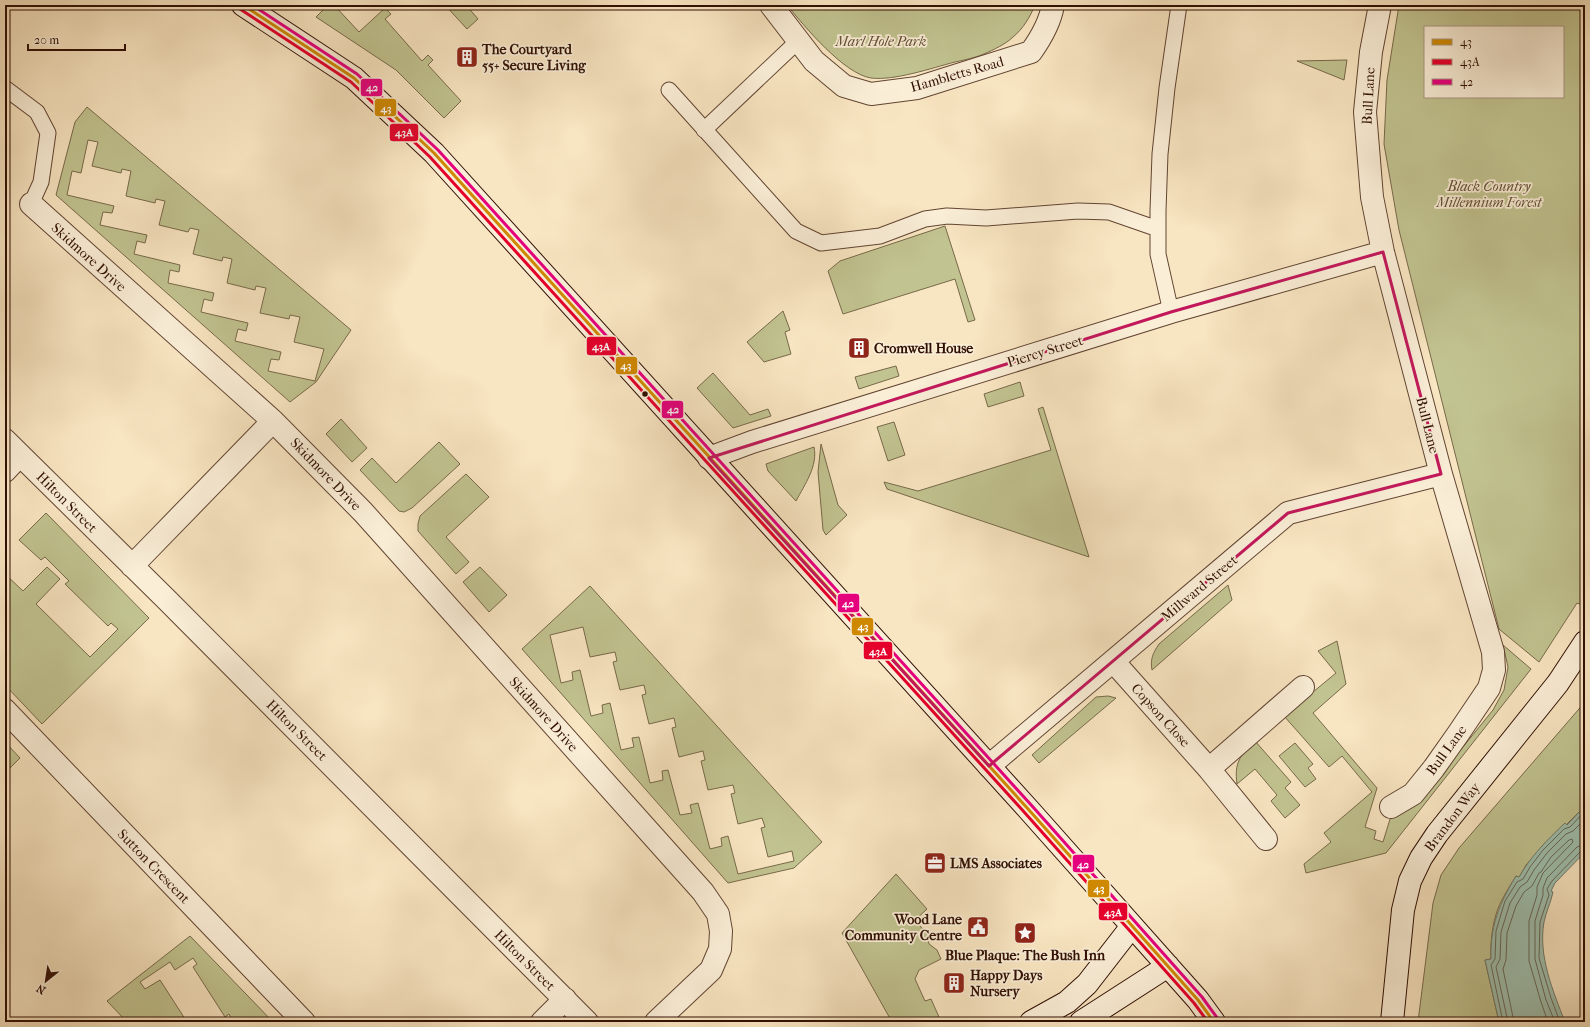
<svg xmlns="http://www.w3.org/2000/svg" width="1590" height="1027" viewBox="0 0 1590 1027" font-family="'IM FELL French Canon',serif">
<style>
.green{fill:#c1c390;stroke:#78694a;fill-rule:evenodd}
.water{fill:#9ebfae;stroke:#72796a}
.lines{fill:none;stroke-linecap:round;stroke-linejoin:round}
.shore{stroke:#676758;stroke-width:1}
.lane-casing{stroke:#624432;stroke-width:17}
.street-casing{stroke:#624432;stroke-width:24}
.secondary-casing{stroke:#300f03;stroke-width:24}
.lane{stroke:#faeed7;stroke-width:15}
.street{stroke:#faeed7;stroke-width:22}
.secondary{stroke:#faeed7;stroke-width:22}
.bus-1-casing{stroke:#faeed7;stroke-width:6}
.bus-2-casing{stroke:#faeed7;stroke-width:6}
.bus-3-casing{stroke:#faeed7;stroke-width:6}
.bus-1{stroke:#cf8801;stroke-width:3}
.bus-2{stroke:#e4002b;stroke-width:3}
.bus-3{stroke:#e5007d;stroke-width:3}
.marked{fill:none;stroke:#c2185b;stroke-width:3;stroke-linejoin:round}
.bus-dot{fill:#300f03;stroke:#faeed7;stroke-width:1.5}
.labels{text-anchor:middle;stroke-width:3.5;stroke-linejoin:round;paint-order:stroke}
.park-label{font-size:14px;font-style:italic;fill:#634e34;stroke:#faeed7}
.poi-label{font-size:14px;font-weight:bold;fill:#300f03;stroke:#faeed7;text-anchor:start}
.street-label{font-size:14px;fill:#300f03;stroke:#faeed7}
.line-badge{stroke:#faeed7;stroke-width:1.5}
.badge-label{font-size:11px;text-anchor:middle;font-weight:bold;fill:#fff}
</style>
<rect width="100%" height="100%" fill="#f8e5c1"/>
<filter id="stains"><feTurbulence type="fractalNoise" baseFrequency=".005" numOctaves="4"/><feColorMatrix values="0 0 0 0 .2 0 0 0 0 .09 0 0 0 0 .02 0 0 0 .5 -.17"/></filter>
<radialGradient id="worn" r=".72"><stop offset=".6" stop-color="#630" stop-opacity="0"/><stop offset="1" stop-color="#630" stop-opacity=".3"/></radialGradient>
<!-- green -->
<path class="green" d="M 328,5 L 334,5 L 359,32 L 385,8 L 391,14 L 385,19 L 422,61 L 428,55 L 433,60 L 428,65 L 461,101 L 444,118 L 396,70 L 316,17 Z
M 445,5 L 466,5 L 478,19 L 467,29 Z
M 787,5 L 1035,5 C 1030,17 1023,29 1013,37 C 1006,44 993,50 984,54 C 975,58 964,60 955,62 C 932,68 894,81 871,78 C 844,74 804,26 787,5 Z
M 1399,5 L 1585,5 L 1585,606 L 1577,603 L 1539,662 L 1499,629 L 1399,230 L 1384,144 L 1387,80 ZM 1425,27 L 1563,27 L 1563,97 L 1425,97 Z
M 1347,60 L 1344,80 L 1297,61 Z
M 87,107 L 351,330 L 316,382 L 290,402 L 56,195 L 75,122 ZM 88,140 L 98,142 L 92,166 L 121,173 L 122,169 L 131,171 L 126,196 L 155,203 L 156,199 L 165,201 L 159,225 L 188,232 L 190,228 L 199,230 L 193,254 L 222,261 L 223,257 L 232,259 L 227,283 L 255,290 L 256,286 L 266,288 L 260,313 L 289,319 L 290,315 L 300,317 L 294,342 L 324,349 L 315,381 L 268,371 L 271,359 L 279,360 L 281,352 L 235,341 L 238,329 L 246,331 L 248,323 L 201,312 L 204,299 L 212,301 L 214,293 L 168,283 L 170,270 L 179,272 L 180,265 L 134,254 L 137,241 L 145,243 L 147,235 L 100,225 L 103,212 L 112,213 L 114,206 L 67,195 L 72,171 L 81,173 Z
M 945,226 L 975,320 L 968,322 L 955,279 L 843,314 L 828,271 L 840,261 Z
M 783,311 L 790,330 L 785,332 L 791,354 L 764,362 L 747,342 Z
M 896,366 L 899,376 L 859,389 L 855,377 Z
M 713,373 L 750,415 L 768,409 L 771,416 L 733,428 L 697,388 Z
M 1020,382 L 1024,396 L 988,407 L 984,394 Z
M 1043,407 L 1089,557 L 887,489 L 884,482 L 918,491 L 1051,450 L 1038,409 Z
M 341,419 L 367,448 L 352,462 L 326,434 Z
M 894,422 L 905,455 L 888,461 L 877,427 Z
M 439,442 L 460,464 L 412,508 L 404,512 L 399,511 L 360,470 L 372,458 L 396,483 Z
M 821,444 L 838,505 L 847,515 L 826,535 L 823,530 L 818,472 Z
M 814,447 C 818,466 805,484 796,501 L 768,471 L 766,464 Z
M 466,474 L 489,497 L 446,537 L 469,562 L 456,574 L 418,531 L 418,524 L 420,516 Z
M 46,513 L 149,618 L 42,724 L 5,685 L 5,574 L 23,591 L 47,567 L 60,579 L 36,604 L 90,657 L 118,629 L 111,623 L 108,626 L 65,584 L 69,581 L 45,557 L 41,560 L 19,540 Z
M 480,567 L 507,595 L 489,612 L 463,582 Z
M 1228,585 L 1232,600 L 1152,670 C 1150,659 1153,653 1159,644 Z
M 590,586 L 822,842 L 794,868 L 728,883 L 522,649 ZM 583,627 L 590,657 L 615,652 L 617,661 L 613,662 L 620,690 L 644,685 L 646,694 L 642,695 L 649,724 L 674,718 L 676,727 L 672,728 L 679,757 L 703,751 L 705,760 L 701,761 L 708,790 L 733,785 L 735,793 L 731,794 L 738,824 L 762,818 L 765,827 L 761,828 L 768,857 L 792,851 L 794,861 L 738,874 L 728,836 L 721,838 L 722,846 L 710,849 L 698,803 L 690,805 L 692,813 L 680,815 L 668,770 L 662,771 L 663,780 L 650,783 L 639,737 L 632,738 L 634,747 L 621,750 L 610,703 L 602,705 L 603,713 L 591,716 L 580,670 L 572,672 L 573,680 L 561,683 L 550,635 Z
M 1337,641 L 1346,684 L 1313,713 L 1377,788 L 1365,827 L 1376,831 L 1374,839 L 1383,842 L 1390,819 L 1424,795 L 1493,710 L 1504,690 L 1508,667 L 1503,645 L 1531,669 L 1386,853 L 1306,873 L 1304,864 L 1331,842 L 1324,833 L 1372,792 L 1342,756 L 1329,767 L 1284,716 L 1336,673 L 1318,651 Z
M 1108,696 L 1116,698 L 1039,763 L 1032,755 L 1096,697 Z
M 1585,702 L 1585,806 L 1566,825 L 1565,823 L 1526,865 L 1519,878 L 1516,876 C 1512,883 1507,890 1503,898 C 1493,915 1490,940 1491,959 L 1485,960 L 1499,1022 L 1418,1022 L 1433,903 L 1441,875 L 1459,848 Z
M 1255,741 L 1291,782 L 1285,788 L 1300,805 L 1285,818 L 1271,801 L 1277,795 L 1255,769 L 1237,784 C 1234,763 1240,755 1255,741 Z
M 5,742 L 20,758 L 5,773 Z
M 1295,743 L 1313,764 L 1308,768 L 1316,779 L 1305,787 L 1279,756 Z
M 896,874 L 927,909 L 915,920 L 927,934 L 929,944 L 937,950 L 941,959 L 919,970 L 915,979 L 925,1001 L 931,999 L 939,1017 L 929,1022 L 892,1022 L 842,933 Z
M 190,936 L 273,1022 L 233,1022 L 229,1014 L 225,1017 L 193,967 L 197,964 L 193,958 L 175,970 L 170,962 L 140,982 L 145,989 L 160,980 L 187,1022 L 127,1022 L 107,1001 Z"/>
<!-- water -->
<path class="water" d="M 1585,806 L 1585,852 L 1555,883 L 1551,891 L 1553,892 C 1551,902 1546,912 1544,922 C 1538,956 1553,991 1565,1022 L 1499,1022 L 1485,960 L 1491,959 C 1490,926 1499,904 1516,876 L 1519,877 C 1531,856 1547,840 1565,823 L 1567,825 Z"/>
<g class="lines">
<!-- shore -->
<path class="shore" d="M 1503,1022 L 1491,965 L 1495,959 L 1496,931 L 1505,901 L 1517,882 L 1523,879 L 1530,867 L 1543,850 L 1564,829 L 1570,827 L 1585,811
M 1508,1022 L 1496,967 L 1500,959 L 1501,932 L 1510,903 L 1520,887 L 1527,882 L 1534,870 L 1547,853 L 1566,834 L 1573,831 L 1585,819
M 1514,1022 L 1503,969 L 1506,960 L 1507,933 L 1516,906 L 1524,892 L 1532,886 L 1539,873 L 1541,872 L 1551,857 L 1569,840 L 1572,839 L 1573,842 L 1543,873 L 1537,887 L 1537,895 L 1529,921 L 1529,961 L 1541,1002 L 1548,1022
M 1555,1022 L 1546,1000 L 1535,959 L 1535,921 L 1543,895 L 1543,888 L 1547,878 L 1577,847 L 1585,844
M 1560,1022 L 1551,998 L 1539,958 L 1540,922 L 1549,895 L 1547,889 L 1552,881 L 1581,851 L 1585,849"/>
<!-- lane casing -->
<g class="lane-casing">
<path id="lane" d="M 5,88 L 37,112 L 48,133 L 41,182 L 31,204
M 669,90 L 796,231 L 821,243 L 880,236 L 925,219 L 947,216 L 986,218 L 1078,211 L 1109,212 L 1158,229
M 704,130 L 798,41
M 1171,312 L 1158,254 L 1158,211 L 1160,154 L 1167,88 L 1179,5"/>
</g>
<!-- street casing -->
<g class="street-casing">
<path id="street" d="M 771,5 L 814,61 L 844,86 L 871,94 L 917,88 L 1031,52 C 1041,38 1050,23 1053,5
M 1380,5 L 1371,52 L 1365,112 L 1372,197 L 1383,252 L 1441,474 L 1493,652 L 1494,670 L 1489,688 L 1458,734 L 1434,768 L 1413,794 L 1391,807
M 31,204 L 273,421 L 363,512 L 703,892 L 718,914 L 721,931 L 720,949 L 711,970 L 656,1022
M 5,440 L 167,600 L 587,1022
M 709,458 L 752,442 L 1171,312 L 1383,252
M 5,471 L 20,455
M 132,566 L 273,421
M 1113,661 L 1209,769 L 1266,839
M 5,710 L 304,1022
M 989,766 L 1288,513 L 1441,474
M 1209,769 L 1303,687
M 542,1022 L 565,999"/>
</g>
<!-- secondary casing -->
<g class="secondary-casing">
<path id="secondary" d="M 243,5 L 354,78 L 434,153 L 1029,810 L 1198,1000 L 1214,1022
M 1031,1022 L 1067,1002 L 1087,984 L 1132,926
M 1081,1022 L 1168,966
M 1392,1022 L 1403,910 L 1410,881 L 1421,858 L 1437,834 L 1558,683 L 1585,642"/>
</g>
<!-- lane -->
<use href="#lane" class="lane"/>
<!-- street -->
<use href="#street" class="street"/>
<!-- secondary -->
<use href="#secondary" class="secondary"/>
<!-- bus-1 casing -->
<g class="bus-1-casing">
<path id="bus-1" d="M 243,5 L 354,78 L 434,153 L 1029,810 L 1198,1000 L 1214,1022"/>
</g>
<!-- bus-2 casing -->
<g class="bus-2-casing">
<path id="bus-2" d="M 240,9 L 351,82 L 430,157 L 1025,813 L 1194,1003 L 1208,1022"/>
</g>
<!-- bus-3 casing -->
<g class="bus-3-casing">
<path id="bus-3" d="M 252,5 L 357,74 L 438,150 L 1033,807 L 1202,997 L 1218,1019"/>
</g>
<!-- bus-1 -->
<use href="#bus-1" class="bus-1"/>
<!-- bus-2 -->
<use href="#bus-2" class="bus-2"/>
<!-- bus-3 -->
<use href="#bus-3" class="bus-3"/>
</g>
<!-- marked area -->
<path class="marked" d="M 1383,252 L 1441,474 L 1288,513 L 989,766 L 709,458 L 1171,312 Z"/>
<!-- icons -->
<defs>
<g id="building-square" transform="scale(1.15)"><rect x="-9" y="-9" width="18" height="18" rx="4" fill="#8f2418" stroke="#faeed7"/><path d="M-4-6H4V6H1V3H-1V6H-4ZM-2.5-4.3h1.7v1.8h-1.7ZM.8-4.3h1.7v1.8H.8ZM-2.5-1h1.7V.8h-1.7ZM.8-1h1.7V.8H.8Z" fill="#fff"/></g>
<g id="office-square" transform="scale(1.15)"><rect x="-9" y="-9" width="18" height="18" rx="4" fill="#8f2418" stroke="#faeed7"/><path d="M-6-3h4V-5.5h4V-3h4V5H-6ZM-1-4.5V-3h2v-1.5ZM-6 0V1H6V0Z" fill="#fff"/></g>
<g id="civic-square" transform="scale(1.15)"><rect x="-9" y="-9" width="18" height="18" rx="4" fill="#8f2418" stroke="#faeed7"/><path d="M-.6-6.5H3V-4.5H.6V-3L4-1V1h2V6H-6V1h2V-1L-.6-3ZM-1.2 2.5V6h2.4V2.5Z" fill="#fff"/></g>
<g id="sight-square" transform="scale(1.15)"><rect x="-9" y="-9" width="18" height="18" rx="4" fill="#8f2418" stroke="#faeed7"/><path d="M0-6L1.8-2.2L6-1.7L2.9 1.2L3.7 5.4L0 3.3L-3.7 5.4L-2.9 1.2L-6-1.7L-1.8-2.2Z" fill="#fff"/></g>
</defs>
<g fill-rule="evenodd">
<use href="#building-square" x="467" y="57"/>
<use href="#building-square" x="859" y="348"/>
<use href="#office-square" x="935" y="863"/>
<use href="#civic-square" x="978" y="927"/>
<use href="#sight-square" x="1025" y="933"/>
<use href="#building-square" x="954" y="983"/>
</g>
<!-- markers -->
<circle class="bus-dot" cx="645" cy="394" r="3.5"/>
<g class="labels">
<!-- park labels -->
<g class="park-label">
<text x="881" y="46">Marl Hole Park</text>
<text x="1489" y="191">Black Country<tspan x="1489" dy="16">Millennium Forest</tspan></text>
</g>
<!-- poi labels -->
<g class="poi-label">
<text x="482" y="54">The Courtyard<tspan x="482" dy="16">55+ Secure Living</tspan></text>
<text x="874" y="353">Cromwell House</text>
<text x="950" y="868">LMS Associates</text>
<text x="962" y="924" text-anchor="end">Wood Lane<tspan x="962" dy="16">Community Centre</tspan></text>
<text x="1025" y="960" text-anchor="middle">Blue Plaque: The Bush Inn</text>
<text x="970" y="980">Happy Days<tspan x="970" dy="16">Nursery</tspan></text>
</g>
<!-- street labels -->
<g class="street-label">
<text transform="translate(957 74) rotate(-16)" y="5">Hambletts Road</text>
<text transform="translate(1368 96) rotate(-87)" y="5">Bull Lane</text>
<text transform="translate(89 257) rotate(42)" y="5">Skidmore Drive</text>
<text transform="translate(1045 351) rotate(-17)" y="5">Piercy Street</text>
<text transform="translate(1428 425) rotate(76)" y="5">Bull Lane</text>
<text transform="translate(326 474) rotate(46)" y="5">Skidmore Drive</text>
<text transform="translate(67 502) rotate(45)" y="5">Hilton Street</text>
<text transform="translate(1199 588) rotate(-40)" y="5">Millward Street</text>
<text transform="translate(544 714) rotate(48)" y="5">Skidmore Drive</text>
<text transform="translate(1161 715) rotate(48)" y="5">Copson Close</text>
<text transform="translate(297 730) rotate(45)" y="5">Hilton Street</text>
<text transform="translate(1446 750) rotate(-54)" y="5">Bull Lane</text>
<text transform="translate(1452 817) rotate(-53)" y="5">Brandon Way</text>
<text transform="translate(154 866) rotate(46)" y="5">Sutton Crescent</text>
<text transform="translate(525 960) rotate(45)" y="5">Hilton Street</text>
</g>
</g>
<g class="line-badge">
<rect x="360" y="78" width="23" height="19" rx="4" fill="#e5007d"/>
<rect x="374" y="98" width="23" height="19" rx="4" fill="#cf8801"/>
<rect x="389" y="123" width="30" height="19" rx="4" fill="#e4002b"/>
<rect x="586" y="336" width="31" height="20" rx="4" fill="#e4002b"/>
<rect x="615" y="356" width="23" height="19" rx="4" fill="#cf8801"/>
<rect x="661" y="400" width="23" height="19" rx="4" fill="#e5007d"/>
<rect x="837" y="593" width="23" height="20" rx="4" fill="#e5007d"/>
<rect x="851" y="617" width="23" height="19" rx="4" fill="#cf8801"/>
<rect x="863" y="641" width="30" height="19" rx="4" fill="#e4002b"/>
<rect x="1072" y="854" width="23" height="19" rx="4" fill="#e5007d"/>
<rect x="1087" y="879" width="23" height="19" rx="4" fill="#cf8801"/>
<rect x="1098" y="902" width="30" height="19" rx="4" fill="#e4002b"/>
</g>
<g class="badge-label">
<text x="372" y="91">42</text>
<text x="386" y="112">43</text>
<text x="404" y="136">43A</text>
<text x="601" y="350">43A</text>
<text x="626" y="369">43</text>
<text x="673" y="413">42</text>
<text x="848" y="607">42</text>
<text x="863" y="630">43</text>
<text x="878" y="655">43A</text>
<text x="1083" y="868">42</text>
<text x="1099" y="892">43</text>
<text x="1113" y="916">43A</text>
</g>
<!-- margin -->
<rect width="1590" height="1027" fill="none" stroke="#f8e5c1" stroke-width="20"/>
<rect x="6" y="6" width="1578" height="1015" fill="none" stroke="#300f03" stroke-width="2"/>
<rect x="10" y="10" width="1570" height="1007" fill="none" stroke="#300f03"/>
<!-- legend -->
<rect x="1424" y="26" width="140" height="72" fill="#faeed7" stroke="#a99582"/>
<rect x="1432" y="39" width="20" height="6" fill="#cf8801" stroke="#a99582"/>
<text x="1460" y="46" font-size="12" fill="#300f03">43</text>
<rect x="1432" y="59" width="20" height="6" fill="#e4002b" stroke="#a99582"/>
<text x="1460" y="66" font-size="12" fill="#300f03">43A</text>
<rect x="1432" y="79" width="20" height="6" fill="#e5007d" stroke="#a99582"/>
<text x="1460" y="86" font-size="12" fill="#300f03">42</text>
<!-- north arrow -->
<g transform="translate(46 981) rotate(210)" stroke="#faeed7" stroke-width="3" paint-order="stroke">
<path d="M0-3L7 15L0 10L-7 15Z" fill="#300f03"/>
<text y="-6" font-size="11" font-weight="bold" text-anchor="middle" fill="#300f03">N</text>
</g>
<!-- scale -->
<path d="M28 44v6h97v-6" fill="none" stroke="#300f03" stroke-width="2"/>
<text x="34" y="44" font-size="12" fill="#300f03" stroke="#faeed7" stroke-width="3" paint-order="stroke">20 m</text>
<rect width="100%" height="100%" filter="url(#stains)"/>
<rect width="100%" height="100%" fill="url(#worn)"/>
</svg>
